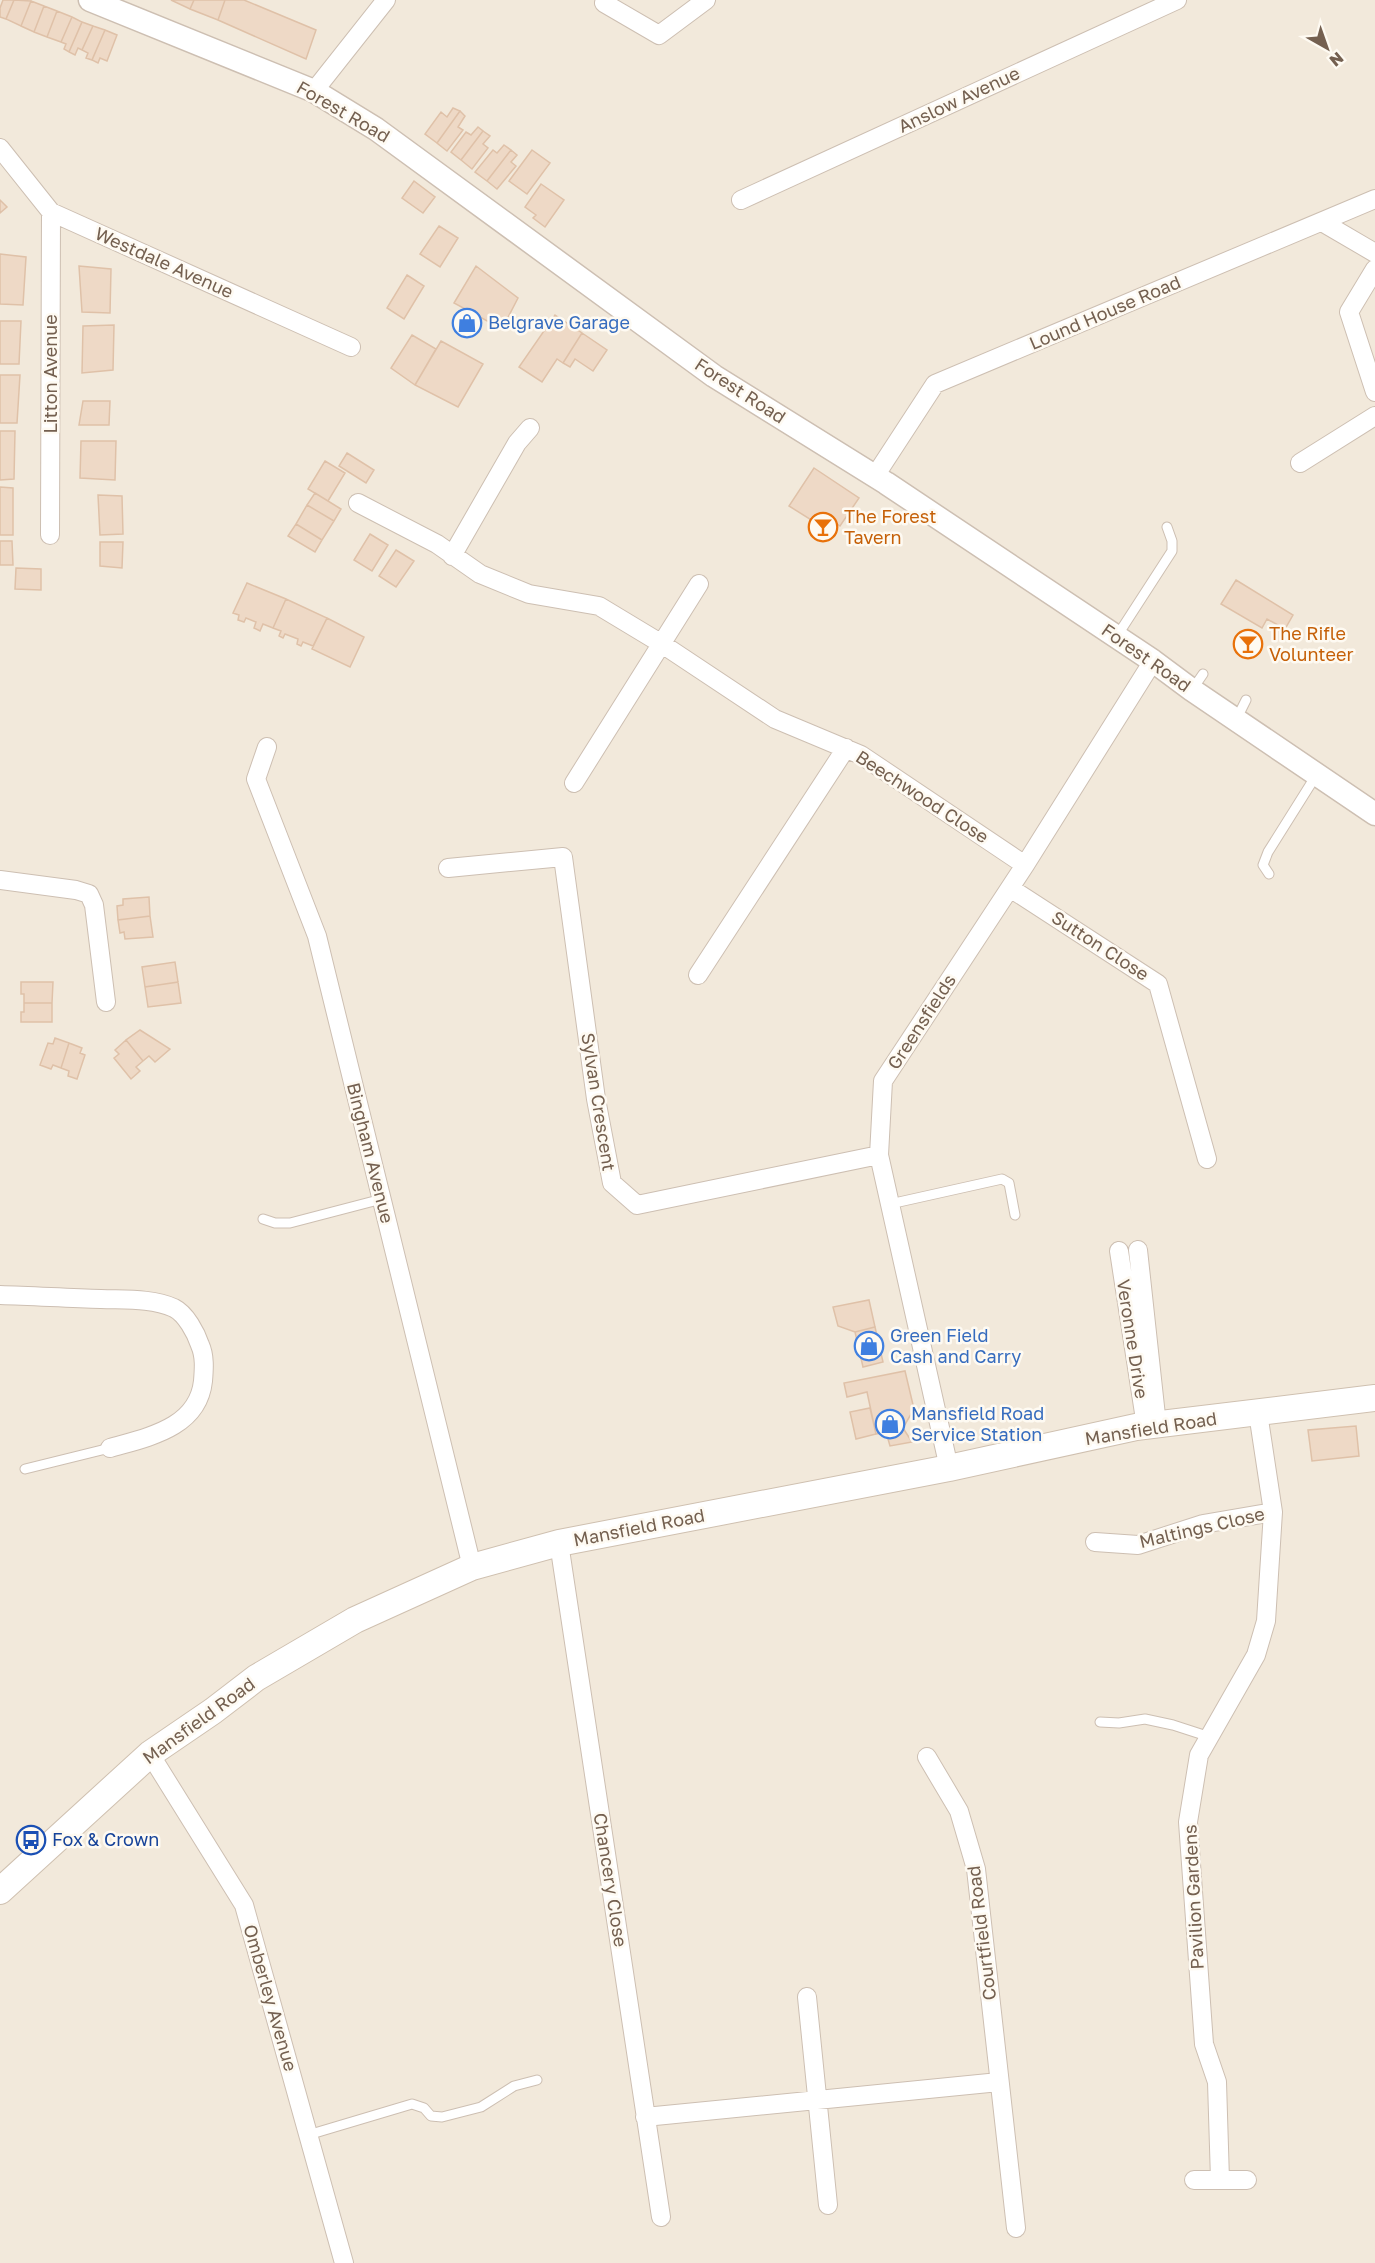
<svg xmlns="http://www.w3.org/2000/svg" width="1375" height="2263" viewBox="0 0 1375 2263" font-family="'Golos Text',sans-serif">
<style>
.residential{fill:#f2e9db}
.building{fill:#eed9c6;stroke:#dfc1a8;stroke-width:1.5}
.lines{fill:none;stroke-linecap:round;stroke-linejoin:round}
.service-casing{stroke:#cdbfb2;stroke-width:11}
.minor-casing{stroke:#cdbfb2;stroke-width:20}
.tertiary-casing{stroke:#cdbfb2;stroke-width:25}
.secondary-casing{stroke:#cfc0b0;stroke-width:28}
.service{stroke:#fff;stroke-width:9}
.minor{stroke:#fff;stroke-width:18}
.tertiary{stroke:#fff;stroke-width:22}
.secondary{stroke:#fff;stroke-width:26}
.labels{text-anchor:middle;stroke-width:5;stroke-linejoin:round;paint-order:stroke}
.street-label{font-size:18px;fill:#746050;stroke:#fefaf2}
.shop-label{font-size:18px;fill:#366cbe;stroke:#fefaf2;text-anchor:start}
.food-label{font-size:18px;fill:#c56008;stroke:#fefaf2;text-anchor:start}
.transit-label{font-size:18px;fill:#164399;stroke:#fefaf2;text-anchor:start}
</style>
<rect width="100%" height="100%" fill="#fbf6ec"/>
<!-- residential -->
<path class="residential" d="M 0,0 L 1375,0 L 1375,2263 L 0,2263 Z"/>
<!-- building -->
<path class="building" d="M 3,0 L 14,0 L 6,19 L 0,17 L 0,8 Z
M 14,0 L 31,1 L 21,26 L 6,19 Z
M 171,0 L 194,0 L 190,9 Z
M 194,0 L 225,0 L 218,20 L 190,9 Z
M 225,0 L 244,0 L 316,30 L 306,59 L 218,20 Z
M 31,1 L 44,6 L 34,32 L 21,26 Z
M 44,6 L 57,11 L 47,37 L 34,32 Z
M 57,11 L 72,17 L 61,42 L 47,37 Z
M 72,17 L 82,22 L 69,52 L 64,49 L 66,44 L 61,42 Z
M 82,22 L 93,26 L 82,50 L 78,48 L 75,55 L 69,52 Z
M 93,26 L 105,30 L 92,60 L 86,58 L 88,53 L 82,50 Z
M 105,30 L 117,35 L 107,61 L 100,58 L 98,63 L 92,60 Z
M 453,108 L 460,111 L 437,143 L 425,134 L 441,112 L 447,117 Z
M 460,111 L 465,116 L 458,127 L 463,130 L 447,151 L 437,143 Z
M 478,127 L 483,131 L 461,160 L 451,152 L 466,132 L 471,135 Z
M 483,131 L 490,136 L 483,144 L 488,148 L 472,169 L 461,160 Z
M 504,145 L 511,150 L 487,181 L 475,172 L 493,150 L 497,153 Z
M 511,150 L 517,155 L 511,162 L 516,166 L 497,189 L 487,181 Z
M 532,150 L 550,163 L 527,194 L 509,181 Z
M 414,181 L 435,197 L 423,213 L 402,198 Z
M 541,184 L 564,200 L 545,227 L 533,218 L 536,215 L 525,207 Z
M 0,200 L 7,207 L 0,213 Z
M 439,226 L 458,238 L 440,267 L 420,254 Z
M 0,254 L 26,257 L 23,305 L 0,304 Z
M 79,266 L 111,269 L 110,313 L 82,312 Z
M 476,266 L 518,298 L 502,329 L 454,303 Z
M 407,275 L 424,286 L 404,319 L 387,308 Z
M 555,315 L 582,333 L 563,363 L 557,359 L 542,382 L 519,367 Z
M 0,321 L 21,321 L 19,364 L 0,364 Z
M 114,325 L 113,370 L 82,373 L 83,326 Z
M 582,333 L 607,350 L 593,371 L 575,359 L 570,367 L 563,363 Z
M 412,335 L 436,349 L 415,385 L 391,368 Z
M 441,341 L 483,364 L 458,407 L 415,385 Z
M 0,375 L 20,375 L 17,423 L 0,423 Z
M 83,401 L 110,401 L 109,425 L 79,425 Z
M 0,431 L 15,431 L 14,479 L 0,480 Z
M 81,441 L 116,441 L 115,480 L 80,478 Z
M 347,453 L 374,470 L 366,483 L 339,466 Z
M 325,461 L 345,473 L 328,501 L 308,489 Z
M 814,468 L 859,498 L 840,526 L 830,519 L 824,528 L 789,506 Z
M 0,487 L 13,488 L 13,535 L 0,535 Z
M 315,493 L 341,509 L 334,521 L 307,505 Z
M 98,495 L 122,496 L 123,534 L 100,535 Z
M 307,505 L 334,521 L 322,540 L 296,524 Z
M 296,524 L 322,540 L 315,552 L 288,536 Z
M 370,534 L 388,545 L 372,571 L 354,560 Z
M 0,541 L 12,541 L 13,565 L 0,565 Z
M 100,542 L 123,542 L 122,568 L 100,566 Z
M 396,550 L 414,561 L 396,587 L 379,576 Z
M 16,568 L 41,569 L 41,590 L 15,589 Z
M 1236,580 L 1293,615 L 1285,629 L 1267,619 L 1262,628 L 1221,604 Z
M 247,583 L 286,599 L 273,628 L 263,624 L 260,631 L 254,628 L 256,622 L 246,618 L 244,622 L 238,620 L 239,615 L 233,613 Z
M 286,599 L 327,618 L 313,646 L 303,642 L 301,646 L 297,644 L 298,639 L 285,634 L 283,638 L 279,636 L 281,631 L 273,628 Z
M 327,618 L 364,637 L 350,667 L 312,649 Z
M 149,897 L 150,916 L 118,920 L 117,906 L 123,905 L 123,899 Z
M 150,916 L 153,937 L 125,939 L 124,932 L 120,933 L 118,920 Z
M 175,962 L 178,982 L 145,987 L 142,967 Z
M 21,982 L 53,982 L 52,1003 L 24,1003 L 24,994 L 21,994 Z
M 178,982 L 181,1003 L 148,1007 L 145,987 Z
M 24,1003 L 52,1003 L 52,1022 L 21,1022 L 21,1012 L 24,1012 Z
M 140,1030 L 170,1049 L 155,1062 L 149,1056 L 143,1061 L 126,1040 Z
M 55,1038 L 69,1043 L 61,1068 L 53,1065 L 51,1069 L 40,1065 L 48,1043 L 53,1044 Z
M 126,1040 L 143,1061 L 136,1067 L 140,1071 L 131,1079 L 114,1058 L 119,1054 L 115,1050 Z
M 69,1043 L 82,1048 L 80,1053 L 85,1055 L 77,1079 L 68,1076 L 69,1071 L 61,1068 Z
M 869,1300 L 875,1327 L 855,1332 L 838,1326 L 833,1307 Z
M 875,1327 L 883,1362 L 863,1367 L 855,1332 Z
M 905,1371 L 914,1409 L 903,1428 L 876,1434 L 867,1392 L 847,1397 L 844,1383 Z
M 870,1408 L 876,1434 L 856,1439 L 850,1412 Z
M 1356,1426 L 1359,1456 L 1312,1461 L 1308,1430 Z
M 903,1428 L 912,1442 L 890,1446 L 886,1432 Z"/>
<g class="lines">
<!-- service casing -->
<g class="service-casing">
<path id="service" d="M 1117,636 L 1172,551 L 1172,541 L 1167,527
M 1192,690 L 1203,674
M 1236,720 L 1246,700
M 1269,874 L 1263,865 L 1268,852 L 1317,774
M 890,1204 L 1002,1179 L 1009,1183 L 1015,1215
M 263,1219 L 275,1223 L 290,1223 L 382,1199
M 25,1469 L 110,1448
M 1100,1722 L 1119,1723 L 1145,1719 L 1173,1725 L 1210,1737
M 308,2135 L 412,2104 L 424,2108 L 431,2116 L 442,2117 L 481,2107 L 514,2086 L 537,2080"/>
</g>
<!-- minor casing -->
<g class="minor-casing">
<path id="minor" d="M 604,3 L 659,35 L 706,0
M 314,91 L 386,0
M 0,148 L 51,212 L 351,347
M 741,200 L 1177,0
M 1322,222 L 1375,253
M 1375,269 L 1349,312 L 1375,392
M 1300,463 L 1375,416
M 875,476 L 935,384 L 1375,199
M 358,503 L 437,544 L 480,574 L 529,594 L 599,606 L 662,644 L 775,719 L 861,755 L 1025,865
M 50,535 L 51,212
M 452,556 L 517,443 L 530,428
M 267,747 L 256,779 L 317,936 L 472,1567
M 574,783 L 699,584
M 448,868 L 563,857 L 596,1099 L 612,1183 L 637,1205 L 879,1155
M 0,880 L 76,890 L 89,894 L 94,905 L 106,1002
M 1010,888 L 1158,984 L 1207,1159
M 698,975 L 846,748
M 1138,1250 L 1157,1425
M 1119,1251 L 1146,1426
M 0,1295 C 34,1296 67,1298 101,1299 C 124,1300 152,1298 174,1308 C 186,1314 196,1333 200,1345 C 205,1356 204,1369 203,1381 C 198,1428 148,1437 110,1448
M 949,1468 L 879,1155 L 883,1081 L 1025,865 L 1153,661
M 1095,1542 L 1138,1545 L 1203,1524 L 1273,1512
M 559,1543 L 661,2217
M 150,1754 L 244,1905 L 344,2263
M 927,1757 L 959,1811 L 976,1869 L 1016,2228
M 807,1997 L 828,2205
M 645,2117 L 999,2082
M 1194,2180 L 1247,2180
M 1220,2180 L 1217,2082 L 1204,2044 L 1188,1822 L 1199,1755 L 1256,1655 L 1266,1621 L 1273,1512 L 1258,1413"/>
</g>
<!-- tertiary casing -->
<g class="tertiary-casing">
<path id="tertiary" d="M 90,0 L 314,91 L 376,129 L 714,376 L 886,483 L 1153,661 L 1192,690 L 1375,814"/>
</g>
<!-- secondary casing -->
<g class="secondary-casing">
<path id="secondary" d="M 0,1891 L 150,1754 L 213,1711 L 256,1678 L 355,1620 L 472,1567 L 559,1543 L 949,1468 L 1136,1427 L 1375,1398"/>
</g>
<!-- service -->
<use href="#service" class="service"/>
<!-- minor -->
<use href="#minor" class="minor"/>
<!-- tertiary -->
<use href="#tertiary" class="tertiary"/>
<!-- secondary -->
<use href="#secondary" class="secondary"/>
</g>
<!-- icons -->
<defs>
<g id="shop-ring" transform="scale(1.5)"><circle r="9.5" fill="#fefaf2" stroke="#3f7fe0" stroke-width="1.5"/><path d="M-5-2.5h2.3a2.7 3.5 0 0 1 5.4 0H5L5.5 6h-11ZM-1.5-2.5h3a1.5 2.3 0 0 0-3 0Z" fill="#3f7fe0"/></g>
<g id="bar-ring" transform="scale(1.5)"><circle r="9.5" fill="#fefaf2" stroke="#e8710a" stroke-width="1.5"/><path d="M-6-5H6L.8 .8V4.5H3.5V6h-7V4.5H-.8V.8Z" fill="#e8710a"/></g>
<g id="bus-ring" transform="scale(1.5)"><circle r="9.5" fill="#fefaf2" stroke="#1a4fb4" stroke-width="1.5"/><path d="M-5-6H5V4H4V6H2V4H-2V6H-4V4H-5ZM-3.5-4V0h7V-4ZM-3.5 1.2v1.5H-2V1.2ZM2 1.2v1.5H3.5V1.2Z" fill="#1a4fb4"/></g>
</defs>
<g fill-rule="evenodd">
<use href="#shop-ring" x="467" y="323"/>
<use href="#bar-ring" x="823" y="527"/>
<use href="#bar-ring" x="1248" y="644"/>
<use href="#shop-ring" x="869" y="1346"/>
<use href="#shop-ring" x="890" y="1424"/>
<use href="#bus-ring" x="31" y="1840"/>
</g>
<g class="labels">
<!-- street labels -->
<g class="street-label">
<text transform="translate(959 100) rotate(-25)" y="6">Anslow Avenue</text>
<text transform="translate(343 112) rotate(30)" y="6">Forest Road</text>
<text transform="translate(164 263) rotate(24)" y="6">Westdale Avenue</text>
<text transform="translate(1105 313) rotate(-23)" y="6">Lound House Road</text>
<text transform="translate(51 374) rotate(-90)" y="6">Litton Avenue</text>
<text transform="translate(740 391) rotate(33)" y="6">Forest Road</text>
<text transform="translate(1146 658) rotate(35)" y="6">Forest Road</text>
<text transform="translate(922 797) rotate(33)" y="6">Beechwood Close</text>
<text transform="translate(1100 946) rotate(33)" y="6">Sutton Close</text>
<text transform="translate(922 1022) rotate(-57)" y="6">Greensfields</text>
<text transform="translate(598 1102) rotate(81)" y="6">Sylvan Crescent</text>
<text transform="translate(370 1153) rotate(76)" y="6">Bingham Avenue</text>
<text transform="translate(1132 1339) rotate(81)" y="6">Veronne Drive</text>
<text transform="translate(1151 1429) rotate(-9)" y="6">Mansfield Road</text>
<text transform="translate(639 1528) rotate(-11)" y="6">Mansfield Road</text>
<text transform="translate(1202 1528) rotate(-13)" y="6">Maltings Close</text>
<text transform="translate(199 1721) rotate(-36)" y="6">Mansfield Road</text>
<text transform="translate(610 1880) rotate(81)" y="6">Chancery Close</text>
<text transform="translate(1194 1897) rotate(-93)" y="6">Pavilion Gardens</text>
<text transform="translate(982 1933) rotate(-97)" y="6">Courtfield Road</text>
<text transform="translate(270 1998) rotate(74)" y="6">Omberley Avenue</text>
</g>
<!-- shop labels -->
<g class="shop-label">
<text x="488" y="329">Belgrave Garage</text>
<text x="890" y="1342">Green Field<tspan x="890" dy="21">Cash and Carry</tspan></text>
<text x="911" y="1420">Mansfield Road<tspan x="911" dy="21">Service Station</tspan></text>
</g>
<!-- food labels -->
<g class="food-label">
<text x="844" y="523">The Forest<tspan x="844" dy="21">Tavern</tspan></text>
<text x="1269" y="640">The Rifle<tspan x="1269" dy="21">Volunteer</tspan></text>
</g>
<!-- transit labels -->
<g class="transit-label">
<text x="52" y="1846">Fox &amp; Crown</text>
</g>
</g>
<!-- north arrow -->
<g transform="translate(1327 48) rotate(140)" stroke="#fefaf2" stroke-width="4.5" paint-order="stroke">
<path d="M0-4.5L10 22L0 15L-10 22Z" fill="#746050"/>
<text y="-9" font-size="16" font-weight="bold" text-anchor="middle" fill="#746050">N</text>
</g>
</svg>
